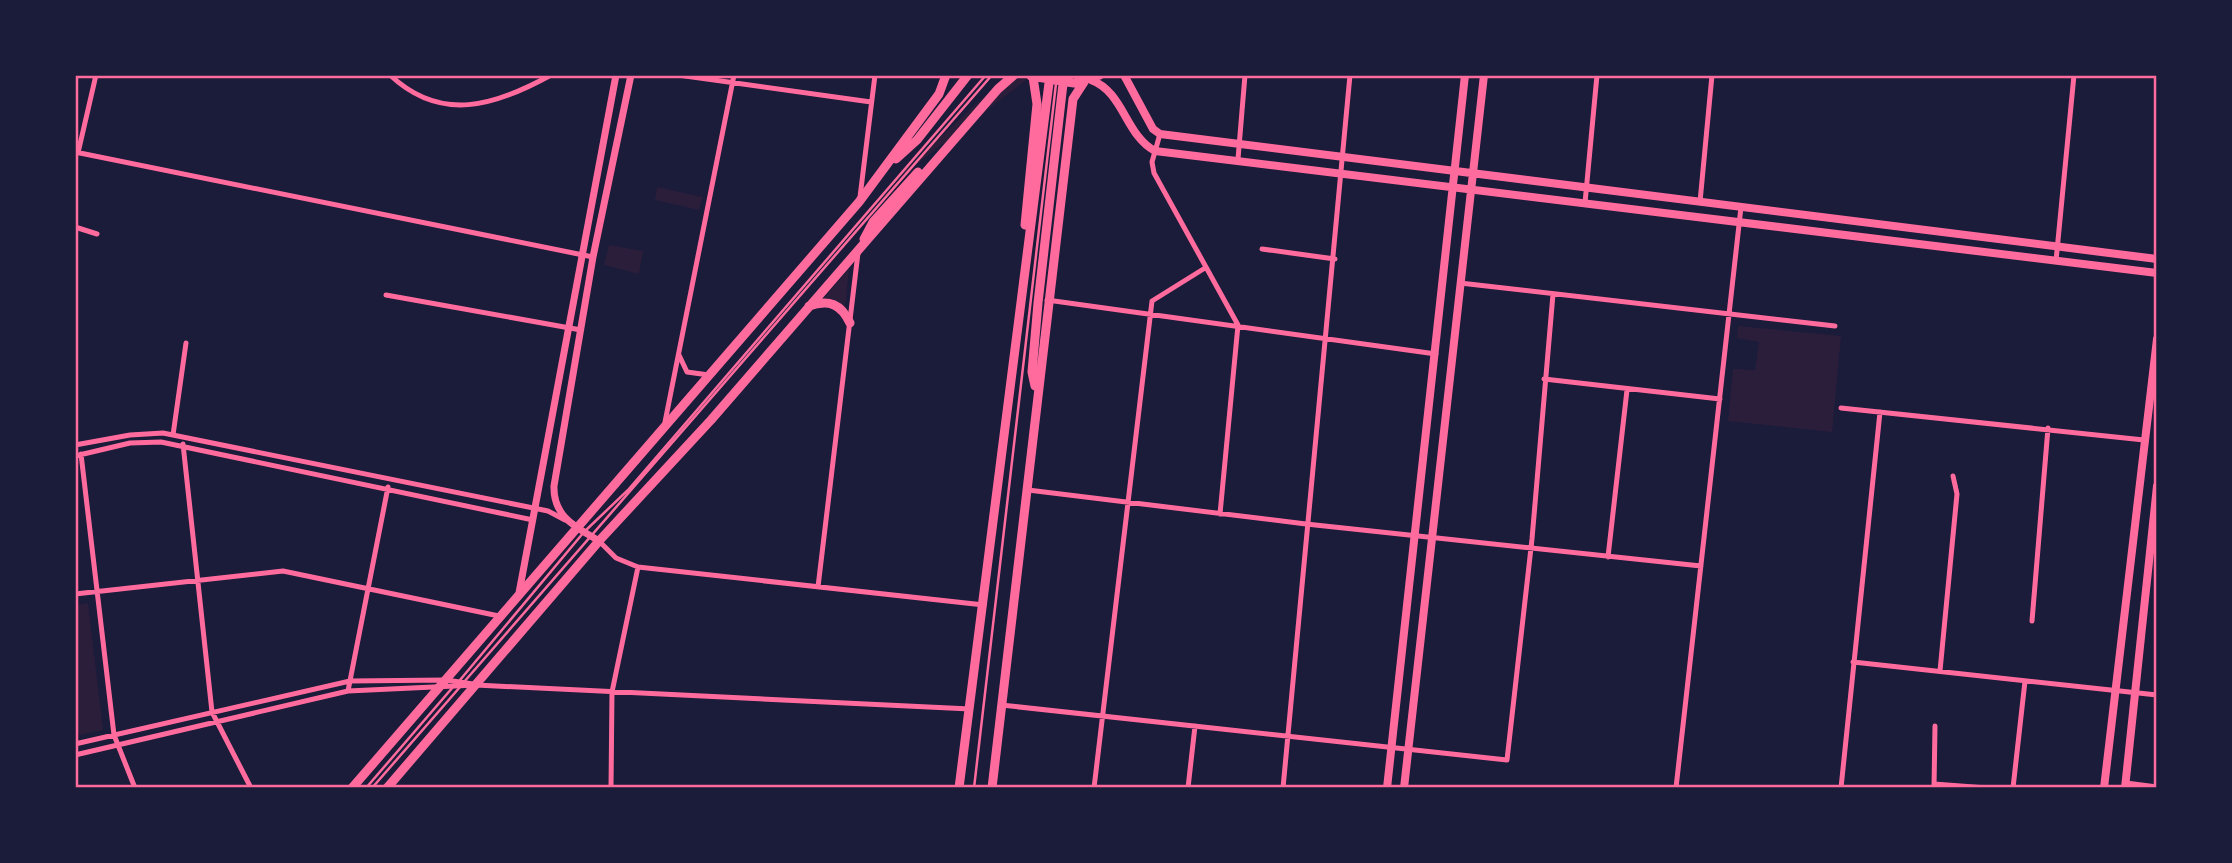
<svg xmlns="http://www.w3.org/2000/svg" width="2232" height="863" viewBox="0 0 2232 863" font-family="Overpass,sans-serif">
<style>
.green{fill:#2a1e3b}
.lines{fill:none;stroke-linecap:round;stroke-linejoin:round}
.service{stroke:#ff6b9d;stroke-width:2.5}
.minor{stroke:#ff6b9d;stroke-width:5}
.tertiary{stroke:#ff6b9d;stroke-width:7}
.secondary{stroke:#ff6b9d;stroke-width:8}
.primary{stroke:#ff6b9d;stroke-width:9}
.neatline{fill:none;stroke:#ff6b9d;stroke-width:2.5}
</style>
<rect width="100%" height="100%" fill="#1b1b3a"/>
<!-- green -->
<path class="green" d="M 1007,75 L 1033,75 L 889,185 Z
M 657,187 L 703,197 L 699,210 L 655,200 Z
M 609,245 L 643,251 L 639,274 L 604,265 Z
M 849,269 L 845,309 L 832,299 L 823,299 Z
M 1738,326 L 1841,336 L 1832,432 L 1728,421 L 1733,369 L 1755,370 L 1759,342 L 1737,338 Z
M 88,603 L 103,730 L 75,736 L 75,605 Z"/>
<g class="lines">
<!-- service -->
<path class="service" d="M 460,680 L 584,532 L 628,490 L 986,75
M 464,682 L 992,75
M 366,788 L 453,687
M 372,788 L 460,687
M 974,788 L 1057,75"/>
<!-- minor -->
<path class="minor" d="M 390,75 C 441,123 495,106 551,75
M 678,75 L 871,102
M 1160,134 L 1152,162 L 1154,173 L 1238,325 L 1220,514
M 75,152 L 593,257
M 78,153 L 96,75
M 1238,159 L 1245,75
M 860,197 L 875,75
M 1700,202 L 1712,75
M 1585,203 L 1597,75
M 75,227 L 97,234
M 1262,249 L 1335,259
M 2056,261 L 2074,75
M 1460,283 L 1835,326
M 386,295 L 581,330
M 1047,300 L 1436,354
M 679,355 L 687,372 L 709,375
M 1544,379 L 1720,399
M 1841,408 L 2144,440
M 665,422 L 734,75
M 173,435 L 186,343
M 183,444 L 212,712 L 251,788
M 75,445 L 130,435 L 163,433 L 548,511 L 565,520
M 81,454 L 114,735 L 135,788
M 75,456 L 130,443 L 161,442 L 533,520
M 1028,490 L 1306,524 L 1701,566
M 599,541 L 616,558 L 638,567 L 984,605
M 1608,557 L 1627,390
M 818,587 L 858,253
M 75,594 L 283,571 L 499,616
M 2032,621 L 2048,428
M 1853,662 L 2157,695
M 1940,671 L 1957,494 L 1953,476
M 348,691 L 388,487
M 1001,705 L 1507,760 L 1532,539 L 1553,294
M 75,744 L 350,681 L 446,680 L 473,684
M 75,755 L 348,691 L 476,685 L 970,709
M 2126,783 L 2157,787
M 1934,784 L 1987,788
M 611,788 L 612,692 L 638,567
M 1094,788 L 1152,301 L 1205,268
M 1188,788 L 1195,726
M 1283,788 L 1350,75
M 1676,788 L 1741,207
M 1841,788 L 1880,412
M 1934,788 L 1935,726
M 2013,788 L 2025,681"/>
<!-- tertiary -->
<path class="tertiary" d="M 599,541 C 576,527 553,517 554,486 L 593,257 L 631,75
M 519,593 L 616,75"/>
<!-- secondary -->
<path class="secondary" d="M 1124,75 L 1153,129 L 1160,134 L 2157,259
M 1091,80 C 1124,92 1125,135 1155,151 L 2157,273
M 1387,788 L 1465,75
M 1404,788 L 1484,75
M 2104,788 L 2157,339
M 2125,788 L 2157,486"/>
<!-- primary -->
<path class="primary" d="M 1031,76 L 1074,83 L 1100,75
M 896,159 L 917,140 L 968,75
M 1025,225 L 1037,104 L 1033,77
M 864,239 L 873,222 L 918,172
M 809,306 C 829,299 841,304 850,323
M 1035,386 L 1032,372 L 1038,303 L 1064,75
M 352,788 L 859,202 L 939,94 L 946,75
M 387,788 L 599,541 L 711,420 L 998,89 L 1014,75
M 959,788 L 1050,75
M 992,788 L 1073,99 L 1084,82"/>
</g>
<!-- border -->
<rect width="2232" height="863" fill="none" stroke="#1b1b3a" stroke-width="154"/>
<rect x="77" y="77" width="2078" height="709" class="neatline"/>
</svg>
